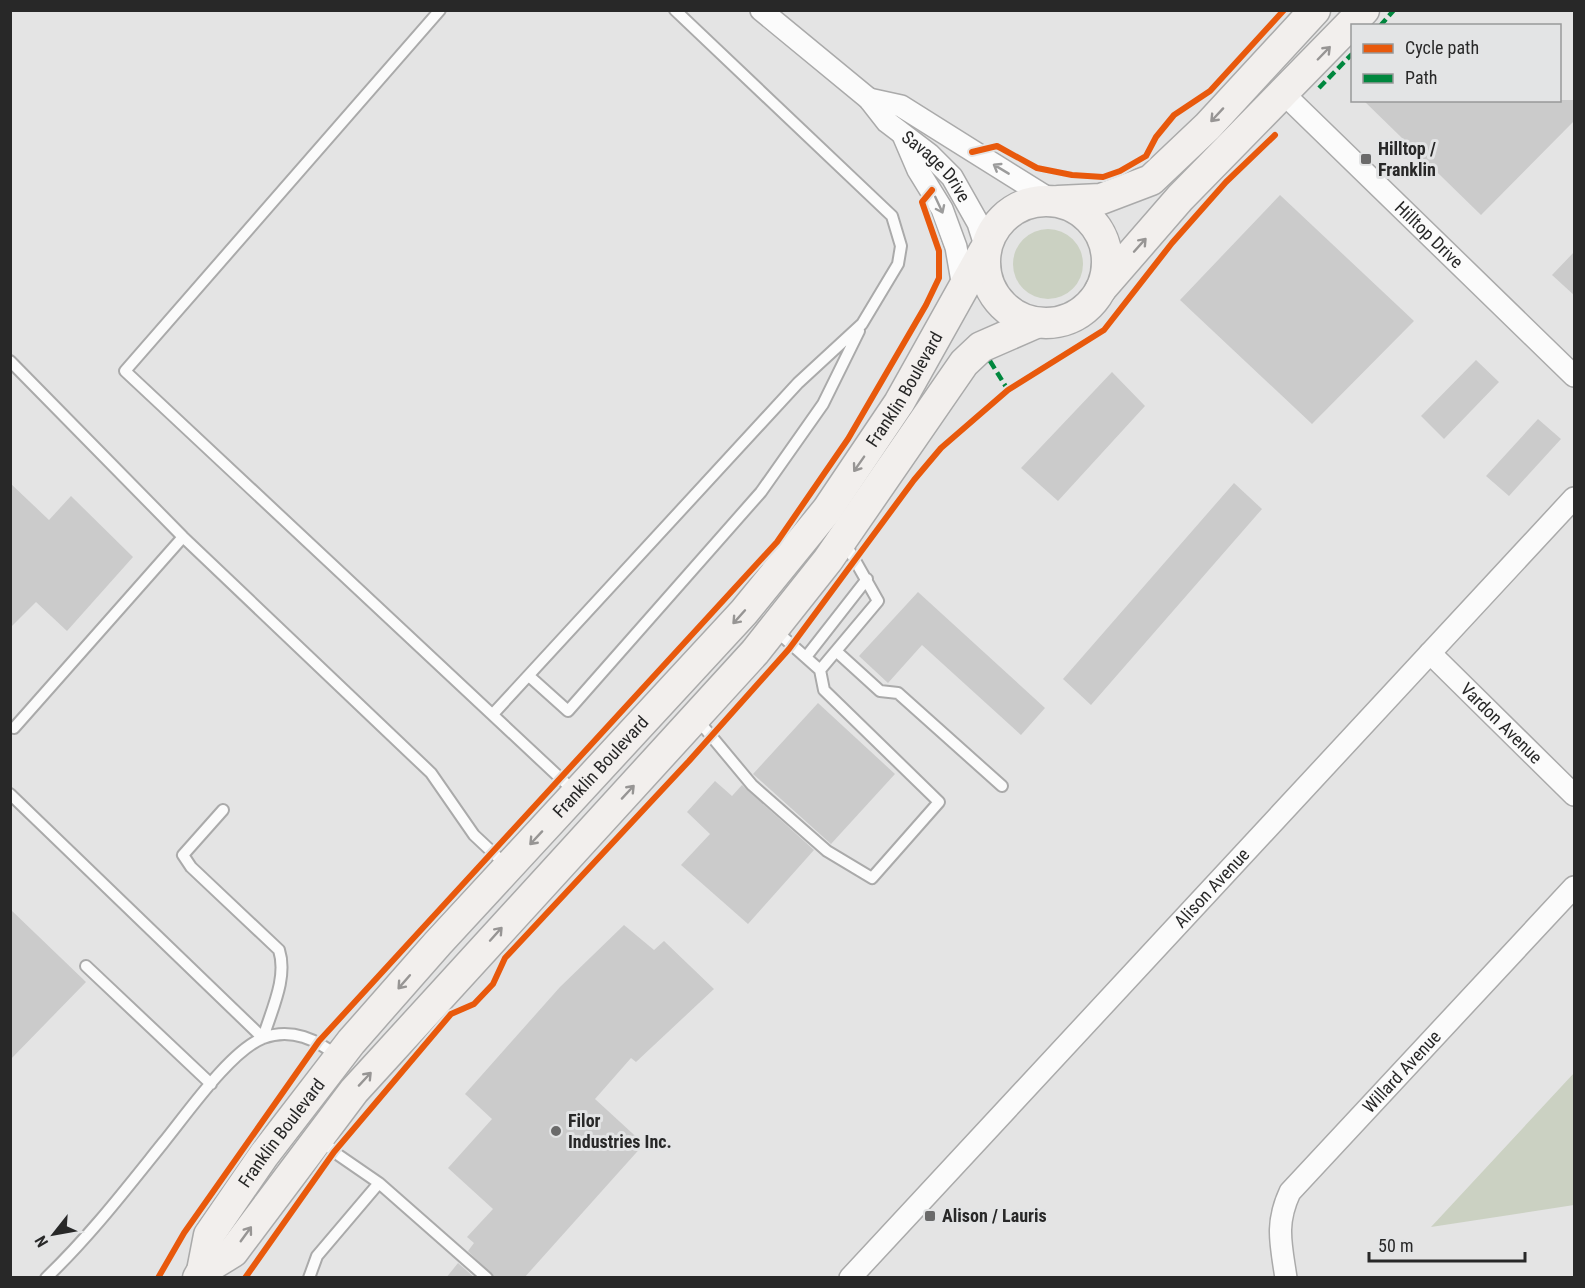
<svg xmlns="http://www.w3.org/2000/svg" width="1585" height="1288" viewBox="0 0 1585 1288" font-family="'Roboto Condensed',sans-serif">
<style>
.green{fill:#cbd1c2}
.building{fill:#cbcbcb}
.lines{fill:none;stroke-linecap:round;stroke-linejoin:round}
.lane-casing{stroke:#aaa;stroke-width:14}
.street-casing{stroke:#aaa;stroke-width:24}
.secondary-casing{stroke:#aaa;stroke-width:33}
.lane{stroke:#fbfbfb;stroke-width:10}
.street{stroke:#fbfbfb;stroke-width:21}
.secondary{stroke:#f2efed;stroke-width:30}
.quiet{stroke:#00873e;stroke-width:4.5;stroke-dasharray:9 4.5;stroke-linecap:butt}
.cycleway-casing{stroke:#e3e4e5;stroke-width:10}
.cycleway{stroke:#e8590c;stroke-width:6}
.oneway{stroke:#979594}
.oneway2{stroke:#9c9c9c}
.poi-dot{fill:#6a6a6a;stroke:#e3e4e5;stroke-width:2}
.labels{text-anchor:middle;stroke-width:6;stroke-linejoin:round;paint-order:stroke}
.poi-label{font-size:18px;font-weight:bold;fill:#282828;stroke:#e3e4e5;text-anchor:start}
.street-label{font-size:18px;fill:#282828;stroke:#e3e4e5}
</style>
<rect width="100%" height="100%" fill="#e4e4e4"/>
<!-- green -->
<path class="green" d="M1013 264a35 35 0 1 1 70 0a35 35 0 1 1-70 0Z
M 1574,1073 L 1574,1205 L 1431,1227 Z"/>
<!-- building -->
<path class="building" d="M 1363,100 L 1575,100 L 1575,120 L 1481,215 Z
M 1280,195 L 1414,321 L 1312,424 L 1180,300 Z
M 1575,251 L 1575,296 L 1552,275 Z
M 1476,360 L 1499,382 L 1444,439 L 1421,416 Z
M 1112,372 L 1145,406 L 1058,501 L 1021,468 Z
M 1538,419 L 1561,439 L 1509,496 L 1486,476 Z
M 10,483 L 49,520 L 71,496 L 133,557 L 67,631 L 36,602 L 10,628 Z
M 1234,483 L 1262,509 L 1091,705 L 1063,679 Z
M 918,592 L 1045,708 L 1021,735 L 922,645 L 888,683 L 859,656 Z
M 818,703 L 895,774 L 831,844 L 753,774 Z
M 715,781 L 732,796 L 742,785 L 814,850 L 748,924 L 681,865 L 710,834 L 687,812 Z
M 10,909 L 86,982 L 10,1060 Z
M 624,925 L 654,950 L 664,941 L 714,989 L 636,1062 L 631,1058 L 595,1099 L 644,1144 L 524,1278 L 494,1278 L 468,1251 L 474,1243 L 467,1237 L 493,1209 L 448,1168 L 492,1119 L 465,1094 L 560,987 Z
M 458,1263 L 475,1278 L 446,1278 Z"/>
<g class="lines">
<!-- lane casing -->
<g class="lane-casing">
<path id="lane" d="M 440,10 L 125,371 L 574,791
M 10,361 L 183,537 L 431,773 L 474,835 L 506,865
M 774,629 L 820,670 L 878,601 L 844,541
M 836,651 L 880,691 L 898,693 L 1002,786
M 806,657 L 867,579
M 529,676 L 568,711 L 761,492 L 823,404 L 859,331
M 493,714 L 798,383 L 862,324 L 898,264 L 901,246 L 892,216 L 675,10
M 697,719 L 752,785 L 827,851 L 872,878 L 939,802 L 824,690 L 820,670
M 14,728 L 183,537
M 10,794 L 263,1038 C 271,1011 288,978 279,950 L 191,867 L 183,855 L 223,810
M 86,966 L 211,1084
M 322,1138 L 334,1152 L 379,1183 L 487,1278
M 46,1278 C 89,1237 126,1189 163,1143 C 186,1115 230,1051 263,1038 C 292,1027 317,1040 339,1057
M 309,1278 L 317,1256 L 379,1183"/>
</g>
<!-- street casing -->
<g class="street-casing">
<g id="street">
<path id="s1" d="M 761,10 L 869,99 L 887,122 L 929,154 L 952,177 L 978,223 L 985,245"/>
<path id="s2" d="M 1284,94 L 1574,376"/>
<path d="M 869,99 L 901,106 L 1051,200"/>
<path d="M 903,135 L 918,170 L 942,209 L 956,247 L 963,287"/>
<path id="s3" d="M 1430,653 L 1574,795"/>
<path id="s4" d="M 850,1278 L 1574,498"/>
<path id="s5" d="M 1286,1278 C 1281,1244 1275,1224 1290,1192 L 1574,887"/>
</g>
</g>
<!-- secondary casing -->
<g class="secondary-casing">
<g id="secondary">
<circle cx="1046" cy="262" r="61"/>
<path d="M 1058,201 L 1101,199 L 1151,180 L 1208,126 L 1315,10"/>
<path d="M 1101,289 L 1180,198 L 1364,10"/>
<path d="M 202,1271 L 233,1252 L 354,1091 L 755,652 L 828,560 L 964,363 L 981,347 L 1036,323"/>
<path id="s6" d="M 198,1278 L 202,1271 L 209,1235 L 264,1155 L 351,1042 L 438,943 L 744,612 L 827,510 L 899,403 L 984,251"/>
</g>
</g>
<!-- lane -->
<use href="#lane" class="lane"/>
<!-- street -->
<use href="#street" class="street"/>
<!-- secondary -->
<use href="#secondary" class="secondary"/>
<!-- quiet -->
<path class="quiet" d="M 1380,26 L 1394,10
M 1319,88 L 1352,54
M 990,361 L 1008,390"/>
<!-- cycleway casing -->
<g class="cycleway-casing">
<path id="cycleway" d="M 972,152 L 997,146 L 1037,168 L 1072,175 L 1103,177 L 1120,171 L 1146,156 L 1156,137 L 1174,115 L 1210,91 L 1284,10
M 158,1278 L 184,1233 L 319,1041 L 777,542 L 848,439 L 926,305 L 939,278 L 939,251 L 922,202 L 932,190
M 245,1278 L 334,1152 L 451,1014 L 474,1004 L 493,984 L 505,958 L 689,761 L 789,649 L 914,480 L 941,448 L 1008,390 L 1104,330 L 1172,243 L 1226,182 L 1275,135"/>
</g>
<!-- cycleway -->
<use href="#cycleway" class="cycleway"/>
</g>
<!-- one-way arrows -->
<defs><path id="oneway-shaft" d="M-6 0H5M1.5-3L5.5 0L1.5 3" fill="none" stroke-width="1.6" stroke-linecap="round" stroke-linejoin="round" transform="scale(1.5)"/></defs>
<g class="oneway">
<use href="#oneway-shaft" transform="translate(1324 53) rotate(-46)"/>
<use href="#oneway-shaft" transform="translate(1217 115) rotate(133)"/>
<use href="#oneway-shaft" transform="translate(1140 245) rotate(-48)"/>
<use href="#oneway-shaft" transform="translate(859 464) rotate(125)"/>
<use href="#oneway-shaft" transform="translate(739 617) rotate(132)"/>
<use href="#oneway-shaft" transform="translate(628 792) rotate(-47)"/>
<use href="#oneway-shaft" transform="translate(536 838) rotate(133)"/>
<use href="#oneway-shaft" transform="translate(496 934) rotate(-48)"/>
<use href="#oneway-shaft" transform="translate(404 982) rotate(131)"/>
<use href="#oneway-shaft" transform="translate(365 1079) rotate(-47)"/>
<use href="#oneway-shaft" transform="translate(246 1234) rotate(-54)"/>
</g>
<g class="oneway2">
<use href="#oneway-shaft" transform="translate(1001 169) rotate(-149)"/>
<use href="#oneway-shaft" transform="translate(939 205) rotate(65)"/>
</g>
<!-- markers -->
<g class="poi-dot">
<rect x="1360" y="153" width="12" height="12" rx="3"/>
<circle cx="556" cy="1131" r="6"/>
<rect x="924" y="1210" width="12" height="12" rx="3"/>
</g>
<g class="labels">
<!-- poi labels -->
<g class="poi-label">
<text x="1378" y="155">Hilltop /<tspan x="1378" dy="21">Franklin</tspan></text>
<text x="568" y="1127">Filor<tspan x="568" dy="21">Industries Inc.</tspan></text>
<text x="942" y="1222">Alison / Lauris</text>
</g>
<!-- street labels -->
<g class="street-label">
<text dy="6" stroke="none"><textPath href="#s1" startOffset="236">Savage Drive</textPath></text>
<text dy="6" stroke="none"><textPath href="#s2" startOffset="202">Hilltop Drive</textPath></text>
<text dy="6" stroke="none"><textPath href="#s6" startOffset="1142">Franklin Boulevard</textPath></text>
<text dy="6" stroke="none"><textPath href="#s3" startOffset="100">Vardon Avenue</textPath></text>
<text dy="6" stroke="none"><textPath href="#s6" startOffset="656">Franklin Boulevard</textPath></text>
<text dy="6" stroke="none"><textPath href="#s4" startOffset="532">Alison Avenue</textPath></text>
<text dy="6" stroke="none"><textPath href="#s5" startOffset="252">Willard Avenue</textPath></text>
<text dy="6" stroke="none"><textPath href="#s6" startOffset="170">Franklin Boulevard</textPath></text>
</g>
</g>
<!-- border -->
<rect width="1585" height="1288" fill="none" stroke="#282828" stroke-width="24"/>
<!-- legend -->
<rect x="1351" y="24" width="210" height="78" fill="#e3e4e5" stroke="#989999" stroke-width="1.5"/>
<rect x="1363" y="44" width="30" height="9" fill="#e8590c" stroke="#989999" stroke-width="1.5"/>
<text x="1405" y="54" font-size="18" fill="#282828">Cycle path</text>
<rect x="1363" y="74" width="30" height="9" fill="#00873e" stroke="#989999" stroke-width="1.5"/>
<text x="1405" y="84" font-size="18" fill="#282828">Path</text>
<!-- north arrow -->
<g transform="translate(54 1234) rotate(239)" stroke="#e3e4e5" stroke-width="4.5" paint-order="stroke">
<path d="M0-4.5L10 22L0 15L-10 22Z" fill="#282828"/>
<text y="-9" font-size="16" font-weight="bold" text-anchor="middle" fill="#282828">N</text>
</g>
<!-- scale -->
<path d="M1369 1252v9h156v-9" fill="none" stroke="#282828" stroke-width="3"/>
<text x="1378" y="1252" font-size="18" fill="#282828" stroke="#e3e4e5" stroke-width="4.5" paint-order="stroke">50 m</text>
</svg>
